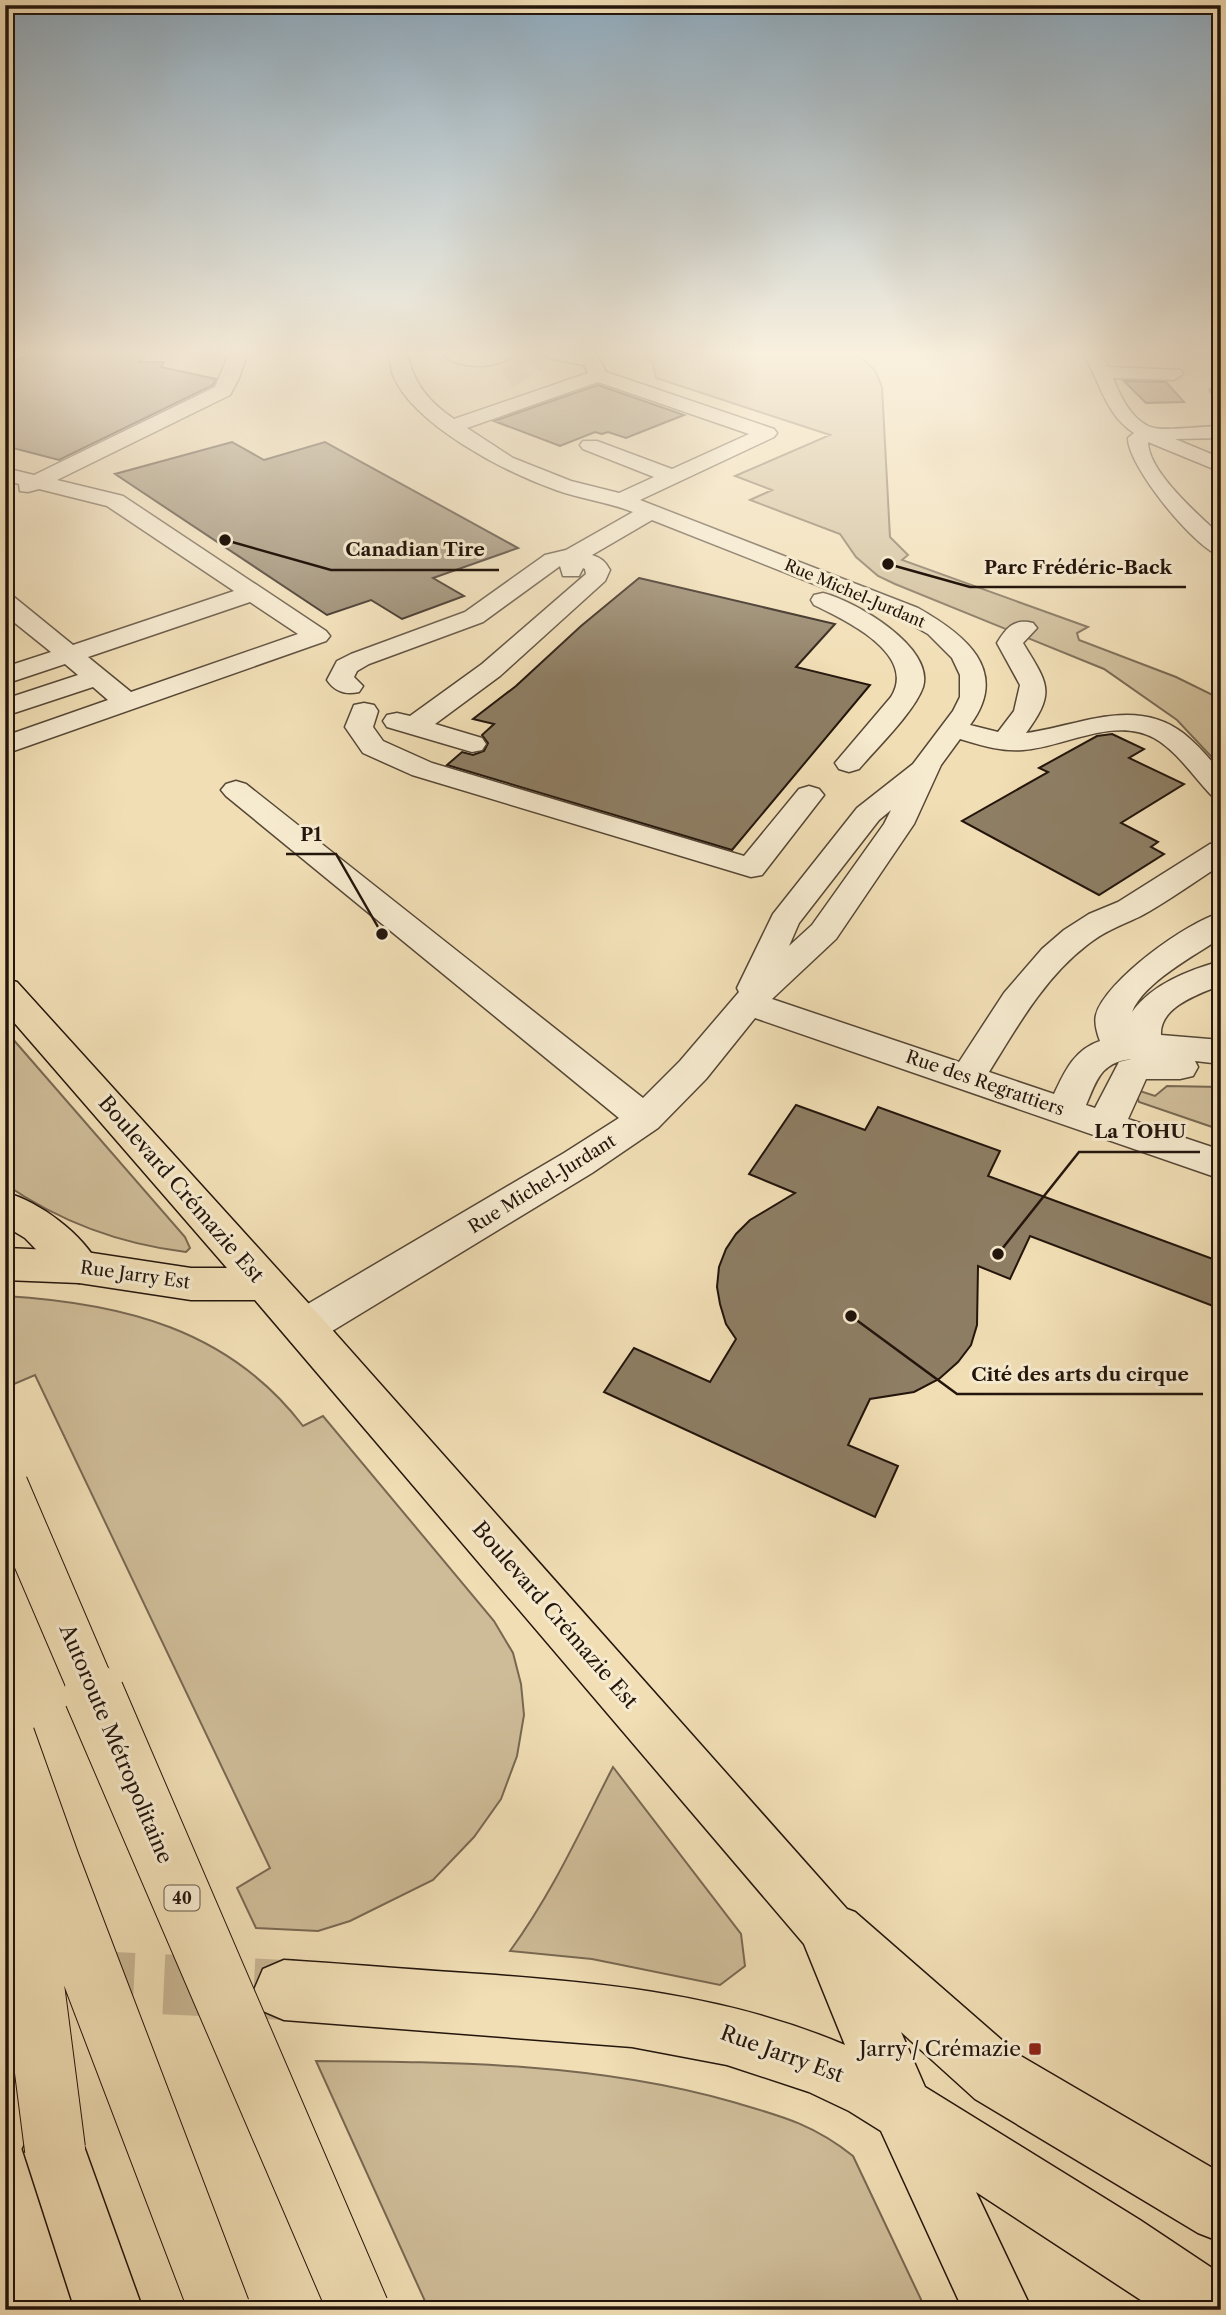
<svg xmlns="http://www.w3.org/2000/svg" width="1226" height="2315" viewBox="0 0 1226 2315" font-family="'Libre Caslon Text',serif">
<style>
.green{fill:#cebc98;stroke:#786852;stroke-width:2}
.building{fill:#8e7e64;stroke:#23150c;stroke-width:2}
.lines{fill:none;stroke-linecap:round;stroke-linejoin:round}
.minor-tunnel{stroke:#c8b693;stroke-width:21;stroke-dasharray:21 10;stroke-linecap:butt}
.major-tunnel{stroke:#c8b693;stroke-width:60;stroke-dasharray:60 30;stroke-linecap:butt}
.minor-casing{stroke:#564736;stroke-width:3}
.major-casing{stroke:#23150c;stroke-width:3}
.highway-casing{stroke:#23150c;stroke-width:3}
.minor{fill:#f6eacf;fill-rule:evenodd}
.major{fill:#f1deb5;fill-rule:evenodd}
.highway{fill:#f1deb5;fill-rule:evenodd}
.highway-bridge-far1-casing{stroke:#23150c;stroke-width:48;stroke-linecap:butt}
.highway-bridge-casing{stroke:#23150c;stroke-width:62;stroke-linecap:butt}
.highway-bridge-far1{stroke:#f1deb5;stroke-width:46}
.highway-bridge{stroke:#f1deb5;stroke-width:60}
.poi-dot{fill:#8f2418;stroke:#f6eacf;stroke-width:2.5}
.labels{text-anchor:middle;stroke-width:6;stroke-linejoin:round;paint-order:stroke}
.far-street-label{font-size:16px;fill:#23150c;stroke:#f6eacf}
.shield{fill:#f6eacf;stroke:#625546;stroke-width:2}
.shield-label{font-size:16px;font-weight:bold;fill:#23150c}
.street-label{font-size:18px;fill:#23150c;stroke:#f6eacf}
.near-street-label{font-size:21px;fill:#23150c;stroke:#f6eacf}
.near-poi-label{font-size:21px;fill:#23150c;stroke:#f6eacf;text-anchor:end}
.leader{fill:none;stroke:#23150c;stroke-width:2.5}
.callout-dot{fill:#23150c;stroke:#f6eacf;stroke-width:2.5}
.callout-label{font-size:19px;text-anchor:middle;font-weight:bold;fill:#23150c;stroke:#f6eacf;stroke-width:6;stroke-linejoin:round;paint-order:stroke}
</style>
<rect width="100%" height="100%" fill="#f1deb5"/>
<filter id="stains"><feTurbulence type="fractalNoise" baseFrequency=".00286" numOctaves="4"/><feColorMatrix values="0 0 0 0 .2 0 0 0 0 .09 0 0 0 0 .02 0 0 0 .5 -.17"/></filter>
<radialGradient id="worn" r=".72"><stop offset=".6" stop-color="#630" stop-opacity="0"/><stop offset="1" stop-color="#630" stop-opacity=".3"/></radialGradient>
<!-- green -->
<path class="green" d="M 639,354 L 857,354 L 875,370 L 882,387 L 890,537 L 908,555 L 902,560 L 1088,627 L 1077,633 L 1079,640 L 1176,677 L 1221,699 L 1221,767 L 1177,720 L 1104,669 L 895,584 L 878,576 L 856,557 L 840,534 L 750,500 L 772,490 L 735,476 L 830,435 L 656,378 L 653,363 Z
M 5,1030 L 185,1237 L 190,1248 L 186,1252 C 120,1244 60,1222 5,1184 Z
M 1167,1086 L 1221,1087 L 1221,1130 L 1139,1102 L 1134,1089 L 1155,1096 Z
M 5,1296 C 122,1303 229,1329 303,1426 L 323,1416 L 494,1621 L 513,1653 L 521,1684 L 524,1715 L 517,1756 L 501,1799 L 474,1837 L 433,1880 L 350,1921 L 318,1931 L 256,1928 L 237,1888 L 270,1868 L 35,1375 L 7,1387 Z
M 613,1767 L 741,1934 L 745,1966 L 720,1985 L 592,1959 L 510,1951 C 554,1890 579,1833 613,1767 Z
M 316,2061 C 456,2062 597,2063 733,2102 C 781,2116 813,2124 853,2156 L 926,2310 L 429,2310 Z"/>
<!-- building -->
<path class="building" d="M 32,354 L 144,354 L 140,362 L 164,362 L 161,367 L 216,379 L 213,385 L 59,460 L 5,446 L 5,365 Z
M 1124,381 L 1166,382 L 1184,402 L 1146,403 Z
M 598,385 L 684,415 L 626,438 L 608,432 L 602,434 L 595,432 L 560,446 L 494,421 Z
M 232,442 L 264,460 L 325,442 L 518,548 L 433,578 L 464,596 L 402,619 L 371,600 L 327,615 L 115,474 Z
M 639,578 L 835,624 L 796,667 L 870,685 L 732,850 L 447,765 L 462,752 L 473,755 L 484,751 L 488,743 L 482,735 L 494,724 L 473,719 L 516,686 L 581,626 Z
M 1112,734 L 1144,749 L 1129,758 L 1184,784 L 1121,823 L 1158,842 L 1151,847 L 1164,854 L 1099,895 L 962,821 L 1048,772 L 1039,768 L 1097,736 Z
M 796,1105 L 865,1130 L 878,1107 L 1000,1151 L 988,1176 L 1221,1262 L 1221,1309 L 1030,1236 L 1010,1279 L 978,1266 L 977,1325 L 971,1345 L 958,1362 L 939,1379 L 914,1392 L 870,1399 L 848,1445 L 898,1466 L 875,1517 L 604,1392 L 634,1348 L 710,1382 L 736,1339 L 726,1324 L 720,1304 L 717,1287 L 719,1267 L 726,1249 L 736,1234 L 750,1220 L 795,1193 L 749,1174 Z"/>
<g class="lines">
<!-- minor-tunnel -->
<path class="minor-tunnel" d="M 507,379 L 540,358"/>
<!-- major-tunnel -->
<path class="major-tunnel" d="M 74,1980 L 284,1990"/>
<!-- minor casing -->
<g class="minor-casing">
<path id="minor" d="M 229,354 L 247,354 L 239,378 L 230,395 L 57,480 L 123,496 L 326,631 L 330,636 L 326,641 L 5,754 L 5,736 L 108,700 L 93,687 L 5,716 L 5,699 L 78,675 L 65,664 L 5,684 L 5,667 L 51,652 L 5,615 L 5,595 L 14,597 L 73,645 L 234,591 L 107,506 L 39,489 L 28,492 L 20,491 L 19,484 L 5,480 L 5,468 L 34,475 L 215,387 ZM 250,602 L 298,634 L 131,692 L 88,657 Z
M 389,354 L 407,354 C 414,384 429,402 454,419 L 588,373 L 584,365 L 548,358 L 545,354 L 585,354 L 598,357 L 606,372 L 774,429 L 777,433 L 774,437 L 640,500 L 918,608 C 964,634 1011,670 970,725 L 998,732 L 1014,711 L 1020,685 L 997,643 C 1006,628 1014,618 1033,623 L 1037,628 L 1023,643 C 1047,683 1057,691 1026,733 C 1078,726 1135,696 1183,733 C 1197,744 1209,758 1221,772 L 1221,798 L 1211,795 C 1193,776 1177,751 1154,738 C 1114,716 1065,747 1023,750 C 1002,752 980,745 960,739 L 941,765 L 914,824 L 836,939 L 772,999 L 959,1062 L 1004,993 L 1042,949 L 1064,930 L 1089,914 L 1118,902 L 1210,844 L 1221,842 L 1221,865 C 1194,882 1167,902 1139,917 C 1121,925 1103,932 1087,945 C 1044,978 1017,1027 989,1072 L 1054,1094 C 1065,1071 1074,1050 1100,1041 C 1097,1033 1094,1023 1096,1015 C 1105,981 1188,921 1221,913 L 1221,938 C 1195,955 1143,983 1132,1012 C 1152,984 1189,970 1221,961 L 1221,985 C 1199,994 1159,1007 1161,1035 L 1221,1040 L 1221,1064 L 1195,1061 L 1198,1067 L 1193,1076 L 1180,1079 L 1146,1079 L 1128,1119 L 1221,1150 L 1221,1179 L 755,1018 L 706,1079 L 658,1128 L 592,1173 L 319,1339 L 304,1344 L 289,1339 L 283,1327 L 289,1315 L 564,1153 L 619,1118 L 226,796 L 221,790 L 226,784 L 236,781 L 246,784 L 643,1098 L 680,1061 L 739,992 L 737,988 L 773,914 L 857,808 L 913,764 L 953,711 L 960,697 L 960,675 L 952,658 L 928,634 L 900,618 L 652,520 L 592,555 C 601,558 605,561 610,570 L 605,581 L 500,676 L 435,724 L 482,738 L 486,744 L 482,750 L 472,752 L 387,727 L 383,721 L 387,715 L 397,713 L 410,716 L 482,664 L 586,574 L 585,569 L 583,568 L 579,576 L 563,576 L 560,566 L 483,622 L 369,664 L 357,671 L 354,677 L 363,686 L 359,692 C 346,695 335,692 327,680 L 337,661 L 351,654 L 465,612 L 545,555 L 566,550 L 633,512 C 608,502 581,499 556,490 C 507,473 413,425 393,375 C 391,369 390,361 389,354 ZM 598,382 L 749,434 L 672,469 L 597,441 L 583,441 L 580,445 L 583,449 L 654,477 L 619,493 L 571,481 L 513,458 L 467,428 ZM 891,810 L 884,824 L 812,925 L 789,946 L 799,923 L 879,820 ZM 1131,1059 L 1119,1062 L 1095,1108 L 1086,1105 C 1097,1080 1100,1063 1131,1059 Z
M 443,354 L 515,354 C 500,369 458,371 443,354 Z
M 1083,354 L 1101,354 L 1108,367 L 1181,370 L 1183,374 L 1174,380 L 1113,378 C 1120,396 1133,423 1154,428 C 1168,431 1204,426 1221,426 L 1221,438 L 1175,439 L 1221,458 L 1221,472 L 1148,442 C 1148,472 1200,516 1221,536 L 1221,556 C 1195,549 1127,465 1128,438 L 1134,433 C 1104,413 1101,382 1083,354 Z
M 1220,384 L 1221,396 L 1213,394 L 1210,390 Z
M 823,593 C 855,601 935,647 923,687 C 915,711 876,749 859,769 L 849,772 L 839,769 L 835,763 L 891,697 C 918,654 845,620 814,605 L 811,600 L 814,595 Z
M 364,703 L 374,705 L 378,711 L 373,727 L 383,741 L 432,763 L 744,856 L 799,789 L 809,786 L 819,789 L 824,795 L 762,875 L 751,877 L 412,775 L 363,753 L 345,727 L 354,705 Z"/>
</g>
<!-- major casing -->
<g class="major-casing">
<path id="major" d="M 5,979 L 17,982 L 319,1315 L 847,1909 L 855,1912 L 1019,2055 L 1221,2173 L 1221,2242 L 1198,2233 L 975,2099 L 901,2032 L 925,2087 L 1140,2220 L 1221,2274 L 1221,2310 L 1156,2310 L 976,2192 L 1032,2310 L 963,2310 L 881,2131 L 849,2111 L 809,2092 L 727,2065 L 632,2047 L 284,2020 L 263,2011 L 254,1990 L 263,1969 L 284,1960 C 350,1964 415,1970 481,1974 C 607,1983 728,1995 845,2045 L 804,1944 L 255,1300 L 191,1300 L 79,1283 L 5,1280 L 5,1248 L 79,1251 L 191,1268 L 227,1268 L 5,1012 Z"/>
</g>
<!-- highway casing -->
<g class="highway-casing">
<path id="highway" d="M 5,1192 C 41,1203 82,1233 100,1267 L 94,1278 L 79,1283 L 64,1278 L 25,1238 L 5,1226 Z
M 55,2117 L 77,2127 L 143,2310 L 75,2310 L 23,2149 L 33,2127 Z"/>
</g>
<!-- minor -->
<use href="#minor" class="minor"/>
<!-- major -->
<use href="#major" class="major"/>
<!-- highway -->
<use href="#highway" class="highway"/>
<!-- highway-bridge-far1 casing -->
<g class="highway-bridge-far1-casing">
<path id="highway-bridge-far1" d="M 5,1486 L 95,1696"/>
</g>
<!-- highway-bridge casing -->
<g class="highway-bridge-casing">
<path id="highway-bridge" d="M 94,1694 L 359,2310
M 5,1738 L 50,1864 L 220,2310
M 10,1799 L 55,2149"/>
</g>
<!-- highway-bridge-far1 -->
<use href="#highway-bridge-far1" class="highway-bridge-far1"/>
<!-- highway-bridge -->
<use href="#highway-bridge" class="highway-bridge"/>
</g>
<!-- sky -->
<linearGradient id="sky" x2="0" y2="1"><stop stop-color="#8faabd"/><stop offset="0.52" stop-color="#f9f0de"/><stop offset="1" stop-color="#f9f0de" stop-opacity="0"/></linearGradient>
<rect width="1226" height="678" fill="url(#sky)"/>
<!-- markers -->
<rect class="poi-dot" x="1028" y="2042" width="14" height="14" rx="3.5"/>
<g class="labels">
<!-- far-street labels -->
<g class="far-street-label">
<text transform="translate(855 593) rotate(23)" y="6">Rue Michel-Jurdant</text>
</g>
<!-- shield labels -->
<rect class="shield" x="164.5" y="1885.5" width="35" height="25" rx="5"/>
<g class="shield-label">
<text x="182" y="1904">40</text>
</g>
<!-- street labels -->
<g class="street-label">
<text transform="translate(985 1083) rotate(19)" y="6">Rue des Regrattiers</text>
<text transform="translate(542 1184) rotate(-32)" y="6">Rue Michel-Jurdant</text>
<text transform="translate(135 1275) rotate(8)" y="6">Rue Jarry Est</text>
</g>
<!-- near-street labels -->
<g class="near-street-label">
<text transform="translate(181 1189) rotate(49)" y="7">Boulevard Crémazie Est</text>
<text transform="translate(555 1615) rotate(49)" y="7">Boulevard Crémazie Est</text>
<text transform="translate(116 1744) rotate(67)" y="7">Autoroute Métropolitaine</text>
<text transform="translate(782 2054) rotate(20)" y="7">Rue Jarry Est</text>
</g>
<!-- near-poi labels -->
<g class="near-poi-label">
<text x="1021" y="2056">Jarry / Crémazie</text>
</g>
</g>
<!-- callouts -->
<path class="leader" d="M225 540L331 570H499M888 564L970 587H1186M382 934L336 854H286M998 1254L1079 1152H1200M851 1316L957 1394H1203"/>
<g class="callout-dot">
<circle cx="225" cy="540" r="7"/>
<circle cx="888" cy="564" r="7"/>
<circle cx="382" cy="934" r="7"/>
<circle cx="998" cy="1254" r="7"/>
<circle cx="851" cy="1316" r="7"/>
</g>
<g class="callout-label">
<text x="415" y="556">Canadian Tire</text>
<text x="1078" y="574">Parc Frédéric-Back</text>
<text x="311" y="841">P1</text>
<text x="1140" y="1138">La TOHU</text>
<text x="1080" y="1381">Cité des arts du cirque</text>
</g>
<!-- margin -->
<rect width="1226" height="2315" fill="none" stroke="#f1deb5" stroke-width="28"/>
<rect x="7" y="7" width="1212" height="2301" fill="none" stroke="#23150c" stroke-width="3.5"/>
<rect x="14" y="14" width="1198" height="2287" fill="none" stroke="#23150c" stroke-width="2"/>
<rect width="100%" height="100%" filter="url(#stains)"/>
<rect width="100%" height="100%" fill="url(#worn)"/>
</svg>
